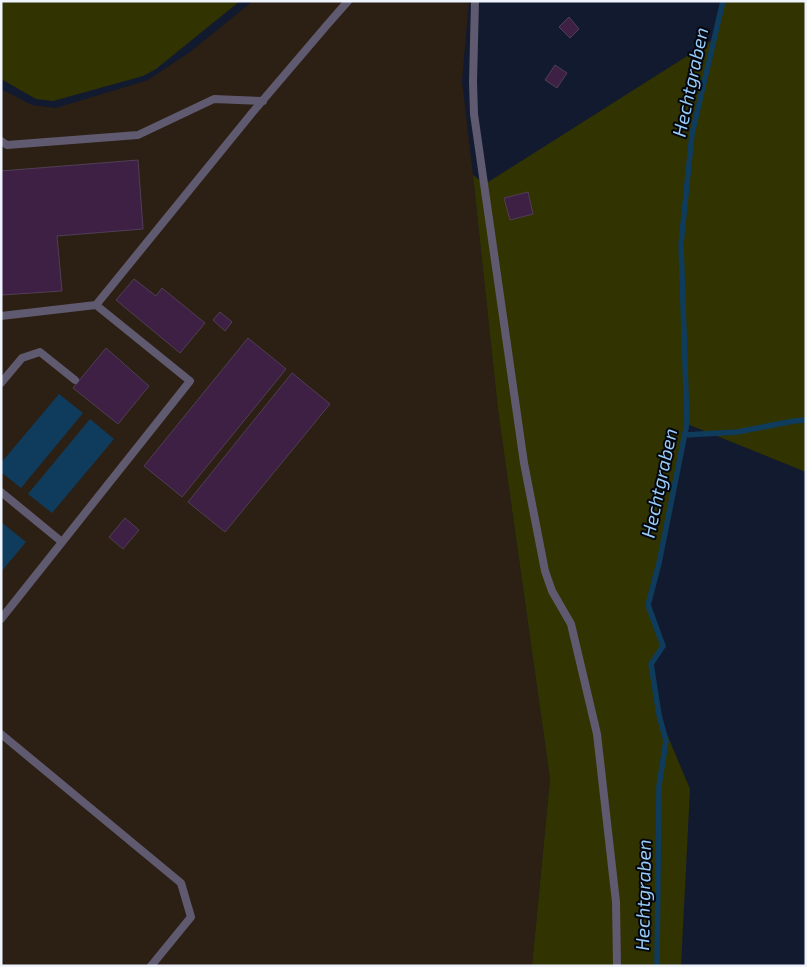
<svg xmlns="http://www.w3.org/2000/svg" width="807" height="967" viewBox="0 0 807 967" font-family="'Exo 2',sans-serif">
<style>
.industrial{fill:#2c1f13}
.green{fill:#313301}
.water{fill:#0f3c5c}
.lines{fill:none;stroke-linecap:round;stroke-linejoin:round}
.stream{stroke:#0f3c5c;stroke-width:5.5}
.building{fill:#3d2044;stroke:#503f55}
.lane{stroke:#5f5a6f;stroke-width:8}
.labels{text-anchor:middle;stroke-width:4;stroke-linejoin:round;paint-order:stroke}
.water-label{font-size:19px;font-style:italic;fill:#98ccf8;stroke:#04060e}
</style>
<rect width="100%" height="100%" fill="#121a30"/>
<!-- industrial -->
<path class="industrial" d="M 253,1 L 469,1 L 462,81 L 473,175 L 498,410 L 550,779 L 532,966 L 1,966 L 1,89 L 32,105 L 56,108 L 148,80 L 190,52 Z"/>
<!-- green -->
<path class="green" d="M 1,1 L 240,1 L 156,69 L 143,76 L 53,101 L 36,99 L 1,79 Z
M 723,1 L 806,1 L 806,472 L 687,424 L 659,563 L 648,605 L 663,646 L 651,664 L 659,715 L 690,789 L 681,966 L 532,966 L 550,779 L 498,410 L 473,175 L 485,184 L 714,39 Z"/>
<!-- water -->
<path class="water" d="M 59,394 L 83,413 L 21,488 L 1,472 L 1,463 Z
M 90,419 L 114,439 L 52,513 L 28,494 Z
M 1,522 L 26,542 L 1,572 Z"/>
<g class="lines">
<!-- stream -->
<path class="stream" d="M 685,435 L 737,432 L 794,421 L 806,420
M 657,966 L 659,786 L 666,741 L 659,715 L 651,664 L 663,646 L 648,605 L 659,563 L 687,423 L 681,244 L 692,134 L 723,1"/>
</g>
<!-- building -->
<path class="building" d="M 569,17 L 579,29 L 570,38 L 559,27 Z
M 555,65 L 567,73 L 557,88 L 545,80 Z
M 138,160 L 143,229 L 57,236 L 62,291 L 2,295 L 1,283 L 1,171 Z
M 528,192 L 533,214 L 510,220 L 504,198 Z
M 134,279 L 156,296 L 162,288 L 205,323 L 180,353 L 116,300 Z
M 220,312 L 232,322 L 225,331 L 213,320 Z
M 248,338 L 286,369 L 182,497 L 144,466 Z
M 106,348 L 149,386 L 118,424 L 73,388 Z
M 292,373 L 330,404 L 225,532 L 188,502 Z
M 125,518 L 139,530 L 123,549 L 109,537 Z"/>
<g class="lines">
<!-- lane -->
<path class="lane" d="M 475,1 L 473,82 L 474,114 L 524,463 L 545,571 L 552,591 L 571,624 L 597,734 L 616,902 L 617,966
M 1,141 L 7,145 L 138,135 L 214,99 L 263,101
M 1,316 L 96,305 L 252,113 L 327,25 L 348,1
M 1,383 L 22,358 L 40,352 L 75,380
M 1,492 L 62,542
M 1,619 L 190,381 L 96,305
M 1,734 L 181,883 L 191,917 L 151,966"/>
</g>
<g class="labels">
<!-- water labels -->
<g class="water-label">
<text transform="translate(690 82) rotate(-78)" y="7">Hechtgraben</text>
<text transform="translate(659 483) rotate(-78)" y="7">Hechtgraben</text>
<text transform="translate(643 895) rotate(-89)" y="7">Hechtgraben</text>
</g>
</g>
<!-- border -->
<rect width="807" height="967" fill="none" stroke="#f0f4fe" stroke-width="5"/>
</svg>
